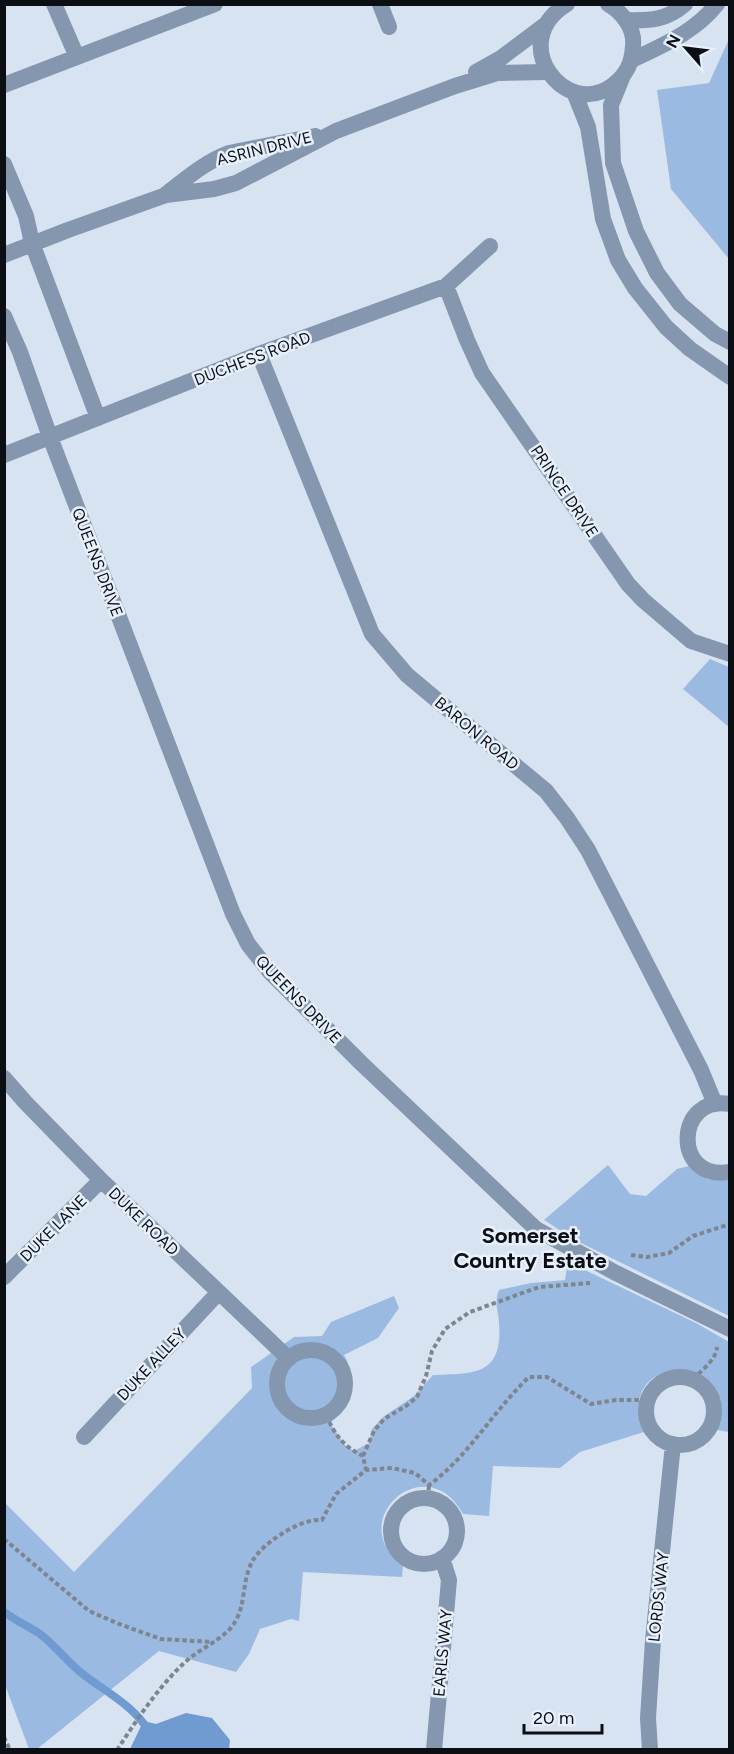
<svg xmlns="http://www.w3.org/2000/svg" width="734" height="1754" viewBox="0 0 734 1754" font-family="Figtree,sans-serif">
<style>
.green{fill:#9bbae1}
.water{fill:#6f9bd0}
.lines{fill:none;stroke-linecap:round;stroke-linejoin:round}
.stream{stroke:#6f9bd0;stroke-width:8}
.path{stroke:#7d8590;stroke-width:4;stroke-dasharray:4.5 3;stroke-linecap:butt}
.minor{stroke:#8497af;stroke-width:16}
.tertiary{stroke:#8497af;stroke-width:16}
.labels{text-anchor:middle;stroke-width:5;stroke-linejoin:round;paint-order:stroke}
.street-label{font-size:16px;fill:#0b0f14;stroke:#e7f0fc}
.district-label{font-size:22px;font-weight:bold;fill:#0b0f14;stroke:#e7f0fc}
</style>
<rect width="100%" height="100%" fill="#d8e3f2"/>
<!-- green -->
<path class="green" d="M 729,39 L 730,259 L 729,259 L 671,189 L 657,90 L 709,83 Z
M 710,659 L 729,667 L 729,727 L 683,689 Z
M 608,1165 L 630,1194 L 646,1196 L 677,1169 L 689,1166 L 707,1179 L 729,1181 L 729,1316 L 577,1241 L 544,1220 Z
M 568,1262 L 696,1323 L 729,1342 L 729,1432 L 717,1430 C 734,1348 612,1354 644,1432 L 580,1452 L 560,1468 L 493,1466 L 489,1516 L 463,1514 C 426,1446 342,1521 403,1566 L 402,1577 L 303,1572 L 299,1621 L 291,1619 L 260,1629 L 249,1654 L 236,1672 L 159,1651 L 37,1749 L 29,1749 L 5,1685 L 5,1503 L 74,1572 L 252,1388 L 251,1367 L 294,1337 L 322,1336 L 331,1322 L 394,1296 L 399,1308 L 378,1338 L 344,1355 C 359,1381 353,1405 330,1423 L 345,1445 L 354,1451 L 369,1443 L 372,1429 L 383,1417 L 414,1396 L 433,1375 C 475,1373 503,1376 499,1322 C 498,1310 494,1302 499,1290 L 531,1283 L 565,1280 Z"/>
<!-- water -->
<path class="water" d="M 186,1713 L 212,1718 L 230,1740 L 229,1749 L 130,1749 L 141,1726 L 148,1722 L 156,1724 Z"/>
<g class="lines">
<!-- stream -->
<path class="stream" d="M 4,1612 C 16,1621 28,1626 40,1634 C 56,1646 68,1663 84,1675 C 105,1691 128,1703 144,1724"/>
<!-- path -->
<path class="path" d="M 631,1255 L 647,1257 L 669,1253 L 693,1236 L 730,1224
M 693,1379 C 702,1370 716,1360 717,1347
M 326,1415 C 335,1435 343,1446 363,1456 L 366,1470
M 363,1456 L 374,1431 L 384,1419 L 406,1406 L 417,1397 L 426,1376 L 432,1351 L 445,1329 L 470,1312 L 539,1287 L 590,1283
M 428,1498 L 429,1485
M 4,1539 L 89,1611 L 119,1624 L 161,1639 L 213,1642
M 4,1737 L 10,1750
M 117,1750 C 136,1721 157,1689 182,1665 C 196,1651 216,1643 230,1629 C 248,1608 240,1583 253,1560 C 264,1542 301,1518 322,1520 L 336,1494 L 366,1470 L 392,1468 L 415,1473 L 429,1485 C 469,1456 493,1411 529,1377 L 547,1377 L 591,1404 L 616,1400 L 648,1400"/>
<!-- minor -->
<path class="minor" d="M 54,4 L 77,57
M 380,4 L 389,27
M 626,20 C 650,21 667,20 685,4
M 632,60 C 663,45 695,32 717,4
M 476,72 L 501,58 L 545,25
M 4,85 L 215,4
M 4,164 L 26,216 L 32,243 L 98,418
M 166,194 C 187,178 205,162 229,153 L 315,136
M 4,255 L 68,230 L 166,195 L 214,189 L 236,183 L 336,131 L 455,86 L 497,73 L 547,72
M 446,286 L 467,340 L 482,373 L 628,584 L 643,600 L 691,641 L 730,654
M 4,316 L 20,352 L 50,437 L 233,914 L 248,944 L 270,972 L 361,1063 L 536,1229 L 614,1272 L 730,1329
M 259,354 L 372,634 L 407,675 L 546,791 L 567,818 L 588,850 L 701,1070 L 715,1104
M 4,455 L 259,354 L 446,286 L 490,246
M 4,1078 L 25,1102 L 101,1180 L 288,1358
M 730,1104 C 675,1094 672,1182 730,1172
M 4,1277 L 101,1180
M277 1384a34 34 0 1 1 68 0a34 34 0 1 1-68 0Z
M646 1411a34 34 0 1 1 68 0a34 34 0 1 1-68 0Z
M 84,1437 L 219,1292
M391 1531a33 33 0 1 1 66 0a33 33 0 1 1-66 0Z
M 434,1750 L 449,1580 L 442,1558
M 650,1750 L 648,1718 L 653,1640 L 673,1444"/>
<!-- tertiary -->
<path class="tertiary" d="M 567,4 C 505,42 566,121 613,85 C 627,74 632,63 633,46 C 635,28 622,12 608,4
M 622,78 L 611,105 L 613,163 L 636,231 L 657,273 L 680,304 L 715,334 L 730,342
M 574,92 L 588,127 L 603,219 L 618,260 L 635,288 L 666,327 L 690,349 L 730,377"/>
</g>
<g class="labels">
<!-- street labels -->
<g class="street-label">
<text transform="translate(264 148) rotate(-14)" y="6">ASRIN DRIVE</text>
<text transform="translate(252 358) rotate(-21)" y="6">DUCHESS ROAD</text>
<text transform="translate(565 491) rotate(56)" y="6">PRINCE DRIVE</text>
<text transform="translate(98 562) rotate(69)" y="6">QUEENS DRIVE</text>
<text transform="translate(477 733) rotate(40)" y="6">BARON ROAD</text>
<text transform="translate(299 999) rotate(46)" y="6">QUEENS DRIVE</text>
<text transform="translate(144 1221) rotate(44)" y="6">DUKE ROAD</text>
<text transform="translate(53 1228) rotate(-45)" y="6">DUKE LANE</text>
<text transform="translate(151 1364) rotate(-47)" y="6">DUKE ALLEY</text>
<text transform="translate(658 1597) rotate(-84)" y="6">LORDS WAY</text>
<text transform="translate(442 1653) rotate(-85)" y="6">EARLS WAY</text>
</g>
<!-- district labels -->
<g class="district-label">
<text x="530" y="1243">Somerset<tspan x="530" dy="25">Country Estate</tspan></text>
</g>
</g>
<!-- border -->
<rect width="734" height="1754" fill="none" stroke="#0b0f14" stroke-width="12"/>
<!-- north arrow -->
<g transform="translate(686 48) rotate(298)" stroke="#e7f0fc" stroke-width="4.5" paint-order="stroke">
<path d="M0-4.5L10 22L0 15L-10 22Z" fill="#0b0f14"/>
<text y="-9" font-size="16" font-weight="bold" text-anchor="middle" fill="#0b0f14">N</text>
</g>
<!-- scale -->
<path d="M524 1724v9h78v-9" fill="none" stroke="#0b0f14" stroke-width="3"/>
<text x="533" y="1724" font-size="18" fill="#0b0f14" stroke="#e7f0fc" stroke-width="4.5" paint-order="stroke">20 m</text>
</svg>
